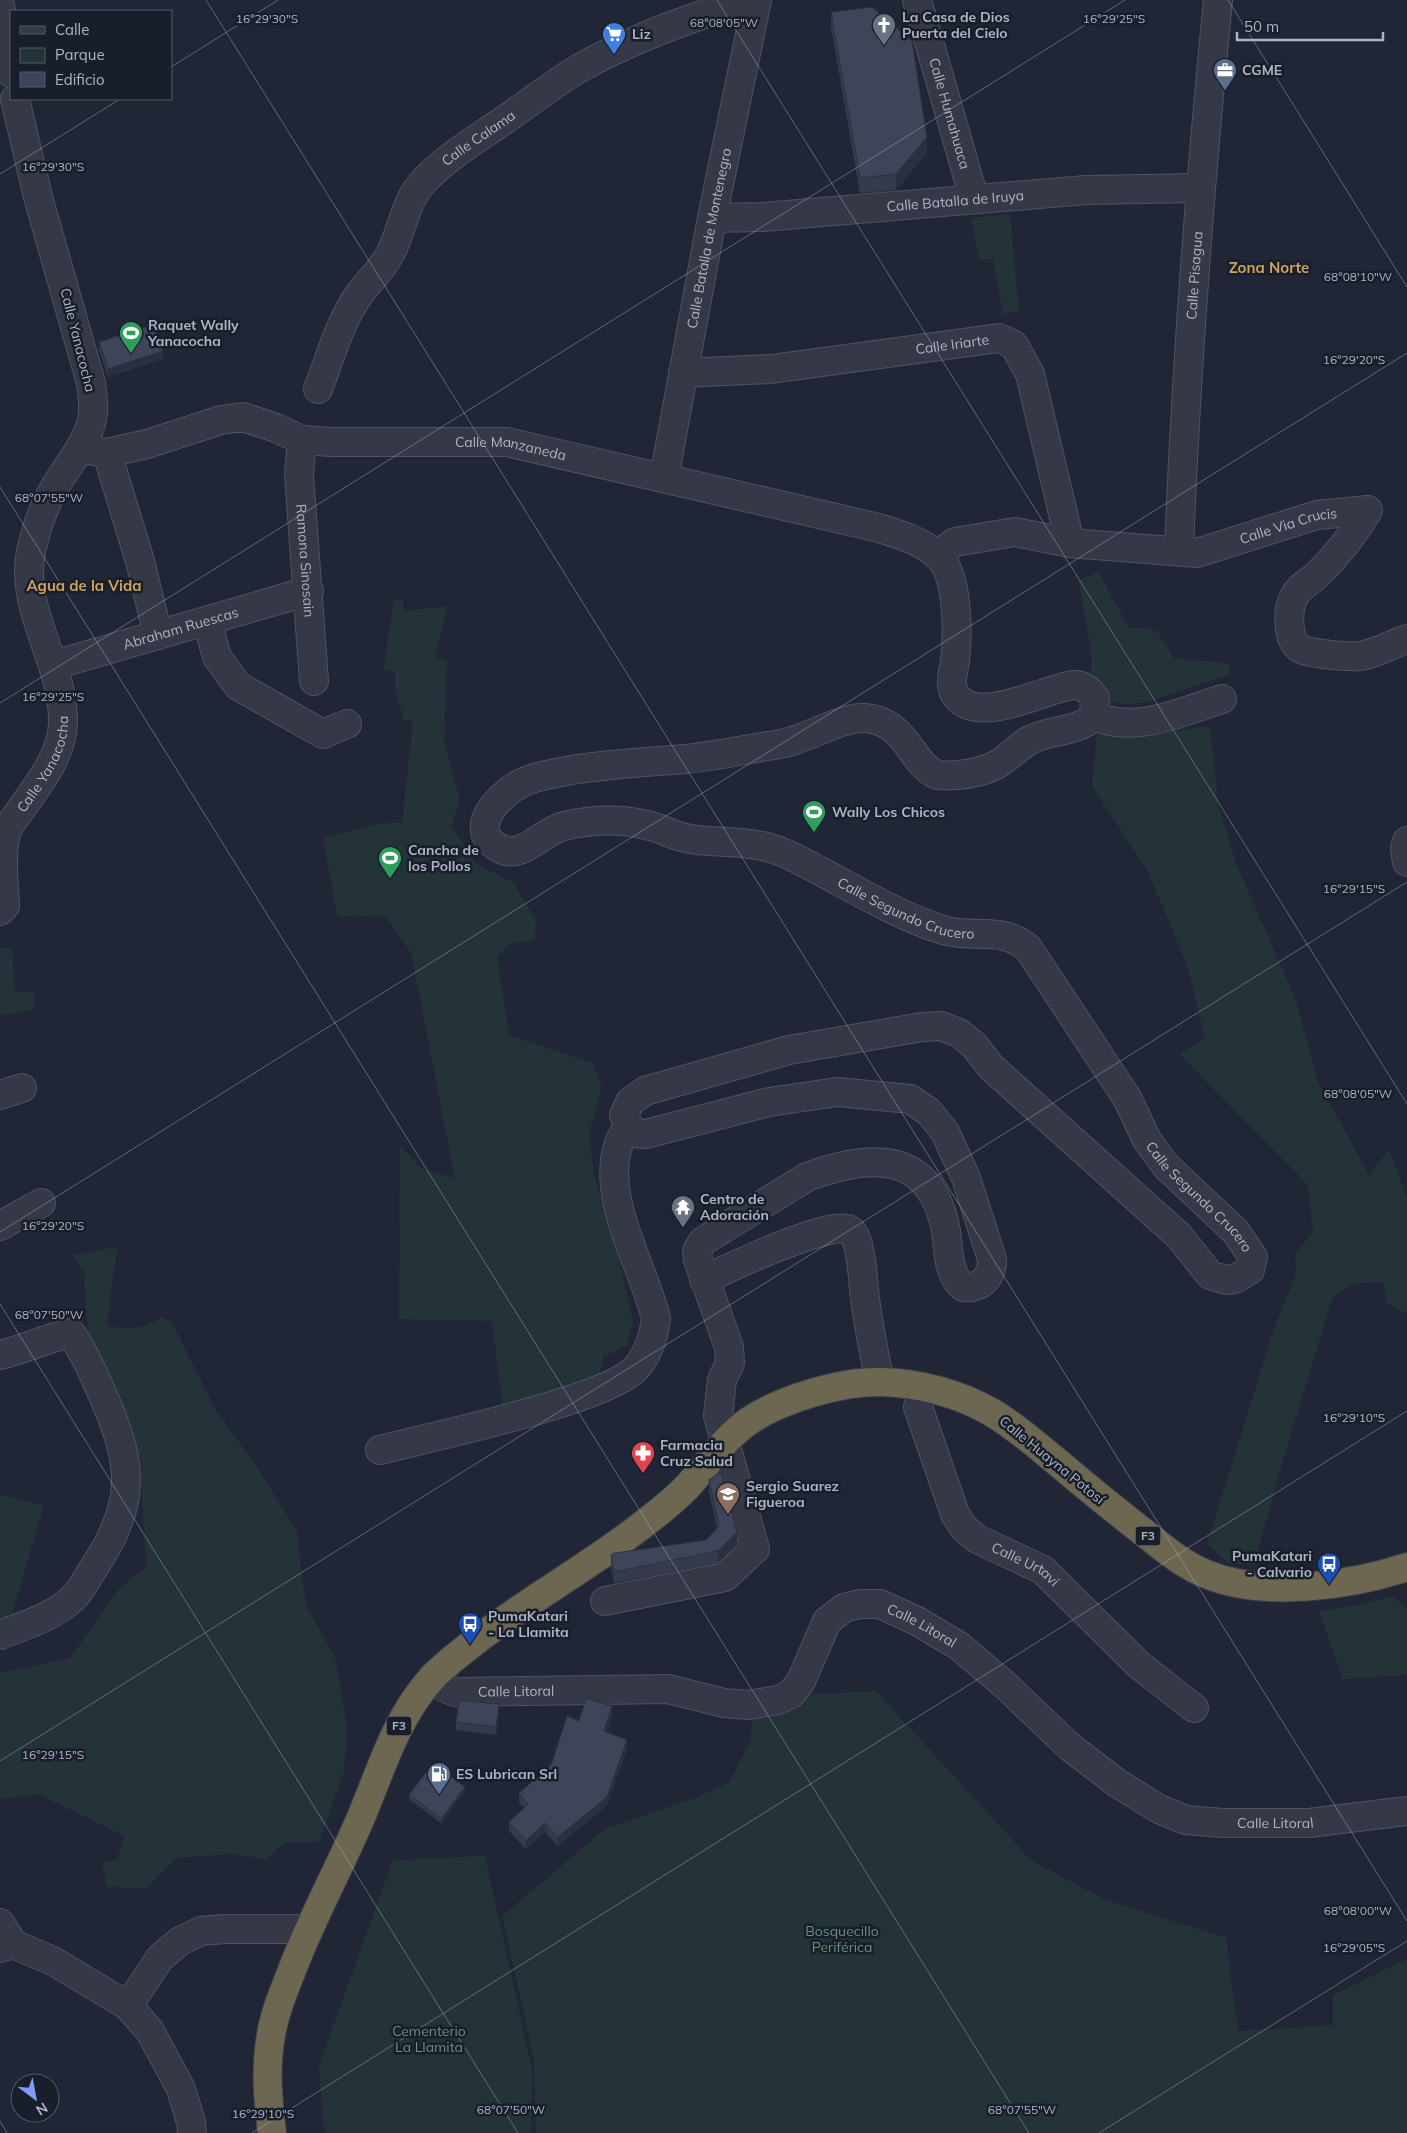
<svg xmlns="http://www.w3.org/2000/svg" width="1407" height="2133" viewBox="0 0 1407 2133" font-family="Mulish,sans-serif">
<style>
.green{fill:#233338}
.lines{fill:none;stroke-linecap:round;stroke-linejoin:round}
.minor-casing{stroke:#4e5362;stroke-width:30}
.highway-casing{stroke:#3b404e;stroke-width:30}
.minor{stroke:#343847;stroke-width:28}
.highway{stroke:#6d6751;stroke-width:28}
.wall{fill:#353b4d}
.shaded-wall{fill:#2b303e}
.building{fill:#3e4559;stroke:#2b303e}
.ticks{fill:none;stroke:#aeb3c4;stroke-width:1;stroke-opacity:0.45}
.labels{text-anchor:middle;stroke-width:5;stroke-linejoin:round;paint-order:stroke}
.shield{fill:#191e2b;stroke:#818696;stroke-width:1}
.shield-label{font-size:12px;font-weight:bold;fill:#aeb3c4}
.poi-label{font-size:14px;font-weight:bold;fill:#aeb3c4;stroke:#191e2b;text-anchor:start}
.street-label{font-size:14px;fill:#aeb3c4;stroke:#191e2b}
.park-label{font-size:14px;fill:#669378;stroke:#191e2b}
.neighbourhood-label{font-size:15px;font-weight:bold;fill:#d0a25d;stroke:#191e2b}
.ticks-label{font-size:12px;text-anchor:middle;fill:#aeb3c4;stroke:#191e2b;stroke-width:5;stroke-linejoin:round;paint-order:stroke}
</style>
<rect width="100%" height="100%" fill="#202636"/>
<!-- green -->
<path class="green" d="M 1010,214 L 1019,310 L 1003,315 L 993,259 L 979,260 L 971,218 Z
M 1099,572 L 1129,628 L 1146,628 L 1157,631 L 1174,658 L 1227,663 L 1230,670 L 1230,674 L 1148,702 L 1125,704 L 1108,702 L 1089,676 C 1097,663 1081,599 1078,580 Z
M 394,599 L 403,600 L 403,611 L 447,606 L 435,657 L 447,660 L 444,742 L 460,800 L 451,826 L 475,863 L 513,882 L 536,920 L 535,939 L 511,944 L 497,956 L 509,1035 L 592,1063 L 602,1087 L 589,1133 L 594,1176 L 619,1259 L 633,1322 L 626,1346 L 603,1357 L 598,1382 L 503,1410 L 492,1321 L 399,1319 L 400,1145 L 422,1169 L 455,1178 L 411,953 L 386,917 L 337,916 L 323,838 L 377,824 L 402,822 L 413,721 L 404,720 L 395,689 L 395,670 L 383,672 Z
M 1210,726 L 1218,803 L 1236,863 L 1296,1001 L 1318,1082 L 1369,1175 L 1389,1149 L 1407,1198 L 1407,1313 L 1387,1304 L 1384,1283 C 1363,1281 1346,1282 1332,1299 L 1281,1467 L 1254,1565 L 1228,1563 L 1207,1544 L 1275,1325 L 1295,1277 L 1296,1253 L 1313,1232 L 1308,1185 L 1179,1054 L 1205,1038 L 1187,965 L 1147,870 L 1092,786 L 1097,733 L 1143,736 Z
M 0,948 L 12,948 L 15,992 L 34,992 L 34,1010 L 0,1015 Z
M 117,1247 L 107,1326 C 130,1329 142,1330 162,1317 L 172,1323 L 217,1412 L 255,1464 L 297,1531 L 306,1606 L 335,1657 L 347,1728 L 344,1771 L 319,1842 L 286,1842 L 267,1859 L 228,1854 L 175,1858 L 147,1888 L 107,1887 L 102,1863 L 117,1860 L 124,1836 L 38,1794 L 0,1799 L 0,1673 L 70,1658 L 119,1589 L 146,1567 L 140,1457 L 120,1455 L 91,1390 L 84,1273 L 72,1255 Z
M 0,1495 L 44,1505 L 10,1621 L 0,1618 Z
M 1392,1596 L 1407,1608 L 1407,1675 L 1343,1679 L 1319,1611 L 1363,1604 Z
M 876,1691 L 1031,1860 L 1104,1899 L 1226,1938 L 1238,2031 L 1333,2025 L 1333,1995 L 1407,1959 L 1407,2133 L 536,2133 L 534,2060 L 502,1916 L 605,1829 L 697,1797 L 729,1783 L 751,1740 L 752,1703 L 801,1695 Z
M 485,1856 L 532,2069 L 531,2133 L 326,2133 L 323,2125 L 319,2065 L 393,1860 Z"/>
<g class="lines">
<!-- minor casing -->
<g class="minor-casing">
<g id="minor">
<path id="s1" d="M 917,0 L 974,198"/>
<path d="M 0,5 L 11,73"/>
<path id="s2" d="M 712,218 L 762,217 L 1086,190 L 1200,188"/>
<path id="s3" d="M 683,373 L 771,369 L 999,338 L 1014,345 L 1030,374 L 1070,543"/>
<path id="s4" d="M 318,389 C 330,358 339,324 358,296 C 368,281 383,269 390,254 C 403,230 404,203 423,182 C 443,160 472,142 497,125 C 524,107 550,86 578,69 C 631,39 691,17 749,0"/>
<path id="s5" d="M 302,440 L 299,475 L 314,681"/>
<path id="s6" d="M 80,449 L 107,453 L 147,444 L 221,420 L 243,417 L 276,428 L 302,440 L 331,442 L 507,442 L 879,528 C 898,534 922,541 937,555 C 959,573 958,635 955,661 C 953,674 948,687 957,697 C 981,725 1044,689 1073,685 C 1083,684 1090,691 1095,698 L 1094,716 C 1078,733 1050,729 1030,740 C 1017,747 1007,760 994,766 C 982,772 969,774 957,775 C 951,775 943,776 938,775 C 911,766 908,721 865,718 C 842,716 806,740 780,744 C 748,749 717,756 685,759 C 647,762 609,764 571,770 C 552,774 533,776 516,786 C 495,799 466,832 501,849 C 521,860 543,831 564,826 C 599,818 636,818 670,833 C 699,846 737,838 770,848 C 789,853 804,863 822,872 C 861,893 900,916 943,930 C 972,939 1003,926 1028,948 L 1127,1098 L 1147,1140 L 1166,1166 L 1236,1232 L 1253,1257 L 1250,1270 L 1235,1279 L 1226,1280 L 1210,1275 L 1179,1236 L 991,1067 L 974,1045 L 959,1033 L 941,1026 L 922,1027 L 789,1050 L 645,1091 L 630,1102 L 624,1115 L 629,1126 L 635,1133 L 646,1134 L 769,1102 L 837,1092 L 910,1099 L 929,1112 L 945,1132 L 966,1178 L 992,1259 C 992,1277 982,1289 963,1287 C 947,1273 949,1250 946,1231 C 931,1150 871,1153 807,1177 L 703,1241 L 697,1251 L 698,1260 L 729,1347 L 730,1363 L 722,1380 L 718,1416 L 755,1549 L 725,1577 L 605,1601"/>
<path d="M 107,453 L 140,561 L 158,635"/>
<path id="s7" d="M 664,478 L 712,218 L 757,0"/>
<path id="s8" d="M 1179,551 C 1186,367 1200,183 1218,0"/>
<path id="s9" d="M 937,555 L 955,542 L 1015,532 L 1070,543 L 1197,553 L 1317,515 L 1368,510 C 1355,533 1337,555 1318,574 C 1310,582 1299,586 1294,597 C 1287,610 1287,638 1299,648 C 1307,654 1350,657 1360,656 C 1375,654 1392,644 1407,639"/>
<path d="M 207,621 L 217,657 L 238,686 L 323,734 L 347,724"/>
<path id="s10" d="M 54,665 L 309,591"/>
<path d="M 1094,716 C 1135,734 1182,712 1222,699"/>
<path d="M 1407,841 L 1405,849 L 1407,862"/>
<path id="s11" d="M 0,911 L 5,906 C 4,882 0,853 7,830 C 11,822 19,813 24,805 C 41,781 64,751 63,720 C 63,661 17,606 32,547 C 37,526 44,505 55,487 C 68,464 90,441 93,413 C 94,404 92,392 91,383 L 38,197 L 15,99"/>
<path d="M 0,1095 L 22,1088"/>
<path d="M 0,1226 L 41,1203"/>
<path d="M 704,1280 C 726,1269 832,1219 850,1230 C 856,1234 858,1244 859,1250 C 863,1266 863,1283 865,1299 C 869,1327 874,1354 880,1382"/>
<path d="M 0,1355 C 25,1349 47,1338 71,1333 C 85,1354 94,1375 104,1398 C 134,1466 136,1505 93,1569 C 87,1578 82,1589 74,1597 C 54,1617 25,1625 0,1635"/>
<path id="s12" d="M 922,1387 L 918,1407 L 955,1514 L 964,1528 L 977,1539 L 1043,1570 L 1139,1665 L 1194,1708"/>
<path d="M 380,1450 C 429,1437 610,1400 637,1367 C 648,1354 654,1335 656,1318 C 643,1265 600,1198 619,1143 C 621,1137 626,1131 629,1126"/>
<path id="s13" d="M 433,1676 L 443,1687 L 455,1692 L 668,1689 L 724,1703 L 748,1705 L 778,1700 L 791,1694 L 801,1681 L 827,1621 L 844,1608 L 860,1604 L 880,1604 L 917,1621 L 959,1646 L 1005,1685 L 1070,1747 L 1117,1783 L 1159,1809 L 1186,1820 L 1223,1823 L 1309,1823 L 1407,1811"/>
<path d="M 0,1923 L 13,1944"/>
<path d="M 0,1948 L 13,1944 L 53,1961 L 128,2006 L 150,2031 L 181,2089 L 191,2122 L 192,2133"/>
<path d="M 128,2006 L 160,1958 L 180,1941 L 201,1931 L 225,1929 L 309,1929"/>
</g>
</g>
<!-- highway casing -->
<g class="highway-casing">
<path id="highway" d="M 272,2133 C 268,2100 265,2068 271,2035 C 275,2011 285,1988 294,1965 C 312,1919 335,1876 355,1831 C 379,1779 392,1722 432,1678 C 446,1663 465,1649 482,1636 C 536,1595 597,1562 650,1519 C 663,1509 676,1498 687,1487 C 707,1465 724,1438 749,1421 C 781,1399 842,1381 881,1382 C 918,1383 958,1393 991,1412 C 1014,1425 1035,1444 1056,1461 C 1083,1484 1110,1506 1138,1528 C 1160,1545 1181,1564 1206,1574 C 1264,1598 1349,1586 1407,1567"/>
</g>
<!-- minor -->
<use href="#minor" class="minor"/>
<!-- highway -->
<use href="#highway" class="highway"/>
</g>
<!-- wall -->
<path class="wall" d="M 831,12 L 927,153 L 896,190 L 860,193 L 831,27 Z
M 99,342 L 163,359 L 108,377 L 99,350 Z
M 709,1480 L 737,1544 L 718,1563 L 614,1583 L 611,1567 L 611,1555 L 706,1540 L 717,1529 L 709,1492 Z
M 499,1712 L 496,1735 L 456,1730 L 456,1722 Z
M 612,1715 L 607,1732 L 627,1749 L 607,1805 L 558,1846 L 545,1832 L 526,1849 L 509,1831 L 509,1822 L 524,1808 L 519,1802 L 519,1793 L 551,1765 Z
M 465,1791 L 441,1823 L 409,1799 L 409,1795 Z"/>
<!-- shaded-wall -->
<path class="shaded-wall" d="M 927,137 L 927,153 L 896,190 L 896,174 Z
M 163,351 L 163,359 L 108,377 L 108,369 Z
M 737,1532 L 737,1544 L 718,1563 L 718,1551 Z
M 499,1704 L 499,1712 L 496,1735 L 496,1727 Z
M 612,1706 L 612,1715 L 604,1740 L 604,1731 Z
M 627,1740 L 627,1749 L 607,1805 L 558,1846 L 558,1837 Z
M 465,1787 L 465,1791 L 441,1823 L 441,1819 Z
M 545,1823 L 545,1832 L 526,1849 L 526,1841 Z"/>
<!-- building -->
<path class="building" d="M 872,7 L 912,41 L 927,137 L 896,174 L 860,178 L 831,12 Z
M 154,324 L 163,351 L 108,369 L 99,342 Z
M 721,1472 L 737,1532 L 718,1551 L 614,1572 L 611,1555 L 615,1553 L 706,1540 L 719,1526 L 709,1480 Z
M 586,1698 L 612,1706 L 604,1731 L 627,1740 L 607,1797 L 558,1837 L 545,1823 L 526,1841 L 509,1822 L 528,1804 L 519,1793 L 551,1765 L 567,1716 L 579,1721 Z
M 459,1700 L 499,1704 L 496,1727 L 456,1722 Z
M 433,1763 L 465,1787 L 441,1819 L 409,1795 Z"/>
<!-- ticks -->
<path class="ticks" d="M 206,0 L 1407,1921M 717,0 L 1407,1104M 1228,0 L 1407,287M 171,67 L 278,0M 0,174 L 120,99M 0,487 L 1029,2133M 0,703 L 1125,0M 0,1232 L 1407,353M 0,1304 L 518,2133M 0,1761 L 1407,882M 0,2121 L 7,2133M 252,2133 L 1407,1411M 1099,2133 L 1407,1941"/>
<!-- icons -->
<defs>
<g id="church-pin" transform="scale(1.25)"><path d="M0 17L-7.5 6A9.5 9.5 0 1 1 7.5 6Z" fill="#6b7280" stroke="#191e2b"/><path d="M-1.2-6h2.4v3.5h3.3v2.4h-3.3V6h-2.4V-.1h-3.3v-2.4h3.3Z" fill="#fff"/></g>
<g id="supermarket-pin" transform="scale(1.25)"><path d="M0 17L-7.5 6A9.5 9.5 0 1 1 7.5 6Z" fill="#3f7fe0" stroke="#191e2b"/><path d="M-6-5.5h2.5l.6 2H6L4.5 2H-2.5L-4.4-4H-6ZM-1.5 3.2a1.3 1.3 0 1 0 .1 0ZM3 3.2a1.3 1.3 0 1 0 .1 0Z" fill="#fff"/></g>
<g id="office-pin" transform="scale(1.25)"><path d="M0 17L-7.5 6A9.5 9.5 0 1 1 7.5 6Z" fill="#5c6f8a" stroke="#191e2b"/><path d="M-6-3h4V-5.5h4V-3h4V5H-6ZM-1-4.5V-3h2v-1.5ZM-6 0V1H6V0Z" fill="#fff"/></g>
<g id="stadium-pin" transform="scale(1.25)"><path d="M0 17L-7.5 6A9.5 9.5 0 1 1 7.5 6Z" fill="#2e9e5b" stroke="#191e2b"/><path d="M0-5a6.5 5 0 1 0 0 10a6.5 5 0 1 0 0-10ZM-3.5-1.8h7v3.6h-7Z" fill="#fff"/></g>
<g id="temple-pin" transform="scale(1.25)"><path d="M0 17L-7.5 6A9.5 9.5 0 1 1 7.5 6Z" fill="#6b7280" stroke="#191e2b"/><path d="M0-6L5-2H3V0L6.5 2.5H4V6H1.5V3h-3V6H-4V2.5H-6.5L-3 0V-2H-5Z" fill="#fff"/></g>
<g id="pharmacy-pin" transform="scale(1.25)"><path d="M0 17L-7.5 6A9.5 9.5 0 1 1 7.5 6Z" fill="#e0444e" stroke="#191e2b"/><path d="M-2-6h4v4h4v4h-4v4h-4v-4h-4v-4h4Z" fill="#fff"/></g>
<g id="school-pin" transform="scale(1.25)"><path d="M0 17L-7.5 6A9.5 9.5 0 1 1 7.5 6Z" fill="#8d6e63" stroke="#191e2b"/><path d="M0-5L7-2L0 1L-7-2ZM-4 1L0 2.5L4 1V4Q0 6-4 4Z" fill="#fff"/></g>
<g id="bus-pin" transform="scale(1.25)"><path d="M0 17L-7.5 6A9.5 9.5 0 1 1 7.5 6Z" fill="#1a4fb4" stroke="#191e2b"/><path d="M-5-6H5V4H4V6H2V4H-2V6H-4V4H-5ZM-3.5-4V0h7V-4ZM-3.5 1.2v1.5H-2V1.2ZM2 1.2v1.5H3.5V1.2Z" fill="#fff"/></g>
<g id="fuel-pin" transform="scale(1.25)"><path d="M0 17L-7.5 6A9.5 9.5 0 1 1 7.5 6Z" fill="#5c6f8a" stroke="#191e2b"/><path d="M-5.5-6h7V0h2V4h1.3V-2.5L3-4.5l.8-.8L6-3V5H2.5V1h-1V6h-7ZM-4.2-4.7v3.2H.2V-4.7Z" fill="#fff"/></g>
</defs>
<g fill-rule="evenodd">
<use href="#church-pin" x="884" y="25"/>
<use href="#supermarket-pin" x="614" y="34"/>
<use href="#office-pin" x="1225" y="70"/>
<use href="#stadium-pin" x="131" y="333"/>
<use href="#stadium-pin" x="814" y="812"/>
<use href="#stadium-pin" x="390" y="858"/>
<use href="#temple-pin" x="683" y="1207"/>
<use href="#pharmacy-pin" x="643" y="1453"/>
<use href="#school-pin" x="728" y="1494"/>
<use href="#bus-pin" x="1329" y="1564"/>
<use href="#bus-pin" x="470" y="1624"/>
<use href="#fuel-pin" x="439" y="1774"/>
</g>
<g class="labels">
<!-- shield labels -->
<g class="shield">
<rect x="1135.5" y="1526.5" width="25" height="19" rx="4"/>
<rect x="386.5" y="1716.5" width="25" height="19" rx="4"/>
</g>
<g class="shield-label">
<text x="1148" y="1540">F3</text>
<text x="399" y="1730">F3</text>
</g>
<!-- poi labels -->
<g class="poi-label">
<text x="902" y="22">La Casa de Dios<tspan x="902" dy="16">Puerta del Cielo</tspan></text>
<text x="632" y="39">Liz</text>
<text x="1242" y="75">CGME</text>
<text x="148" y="330">Raquet Wally<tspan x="148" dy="16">Yanacocha</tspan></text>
<text x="832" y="817">Wally Los Chicos</text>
<text x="408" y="855">Cancha de<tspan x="408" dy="16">los Pollos</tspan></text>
<text x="700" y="1204">Centro de<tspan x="700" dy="16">Adoración</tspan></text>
<text x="660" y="1450">Farmacia<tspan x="660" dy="16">Cruz Salud</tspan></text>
<text x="746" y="1491">Sergio Suarez<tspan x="746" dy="16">Figueroa</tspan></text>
<text x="1312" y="1561" text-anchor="end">PumaKatari<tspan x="1312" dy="16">- Calvario</tspan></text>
<text x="488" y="1621">PumaKatari<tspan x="488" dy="16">- La Llamita</tspan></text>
<text x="456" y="1779">ES Lubrican Srl</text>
</g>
<!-- street labels -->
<g class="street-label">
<text dy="5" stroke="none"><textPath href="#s1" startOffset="118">Calle Humahuaca</textPath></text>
<text dy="5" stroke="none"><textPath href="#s4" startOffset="305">Calle Calama</textPath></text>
<text dy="5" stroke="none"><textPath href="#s2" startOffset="244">Calle Batalla de Iruya</textPath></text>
<text dy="5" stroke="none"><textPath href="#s7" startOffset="244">Calle Batalla de Montenegro</textPath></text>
<text dy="5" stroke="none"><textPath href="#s8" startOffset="276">Calle Pisagua</textPath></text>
<text transform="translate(78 340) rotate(76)" y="5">Calle Yanacocha</text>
<text dy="5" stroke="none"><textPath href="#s3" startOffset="271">Calle Iriarte</textPath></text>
<text dy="5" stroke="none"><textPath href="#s6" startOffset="441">Calle Manzaneda</textPath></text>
<text dy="5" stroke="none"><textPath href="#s9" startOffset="362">Calle Via Crucis</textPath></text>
<text dy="5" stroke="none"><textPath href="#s5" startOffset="121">Ramona Sinosain</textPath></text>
<text dy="5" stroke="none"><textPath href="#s10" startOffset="132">Abraham Ruescas</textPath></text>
<text dy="5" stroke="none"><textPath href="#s11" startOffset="160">Calle Yanacocha</textPath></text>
<text dy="5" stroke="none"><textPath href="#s6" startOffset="2334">Calle Segundo Crucero</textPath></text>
<text dy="5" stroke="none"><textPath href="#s6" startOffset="2768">Calle Segundo Crucero</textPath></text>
<text transform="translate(1052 1460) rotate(39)" y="5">Calle Huayna Potosí</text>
<text dy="5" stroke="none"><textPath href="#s12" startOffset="222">Calle Urtavi</textPath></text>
<text dy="5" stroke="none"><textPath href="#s13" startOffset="554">Calle Litoral</textPath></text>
<text dy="5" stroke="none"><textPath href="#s13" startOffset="89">Calle Litoral</textPath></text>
<text dy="5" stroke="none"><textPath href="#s13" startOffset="974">Calle Litoral</textPath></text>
</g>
<!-- park labels -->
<g class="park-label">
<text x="842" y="1936">Bosquecillo<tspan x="842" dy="16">Periférica</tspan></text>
<text x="429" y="2036">Cementerio<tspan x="429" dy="16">La Llamita</tspan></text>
</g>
<!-- neighbourhood labels -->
<g class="neighbourhood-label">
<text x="1269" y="273">Zona Norte</text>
<text x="84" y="591">Agua de la Vida</text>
</g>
</g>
<g class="ticks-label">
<text x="267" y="23">16°29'30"S</text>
<text x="1114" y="23">16°29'25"S</text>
<text x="724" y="27">68°08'05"W</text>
<text x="53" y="171">16°29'30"S</text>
<text x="1358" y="281">68°08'10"W</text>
<text x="1354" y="364">16°29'20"S</text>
<text x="49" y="502">68°07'55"W</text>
<text x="53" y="701">16°29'25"S</text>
<text x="1354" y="893">16°29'15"S</text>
<text x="1358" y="1098">68°08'05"W</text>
<text x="53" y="1230">16°29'20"S</text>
<text x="49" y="1319">68°07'50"W</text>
<text x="1354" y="1422">16°29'10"S</text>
<text x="53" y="1759">16°29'15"S</text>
<text x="1358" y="1915">68°08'00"W</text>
<text x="1354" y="1952">16°29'05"S</text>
<text x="511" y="2114">68°07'50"W</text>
<text x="1022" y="2114">68°07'55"W</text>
<text x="263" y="2118">16°29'10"S</text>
</g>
<!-- legend -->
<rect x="10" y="10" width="162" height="90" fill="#191e2b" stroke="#555a68"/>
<rect x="20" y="26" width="25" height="8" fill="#343847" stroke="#555a68"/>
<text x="55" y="35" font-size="15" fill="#aeb3c4">Calle</text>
<rect x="20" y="48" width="25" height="15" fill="#233338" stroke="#555a68"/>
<text x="55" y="60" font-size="15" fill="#aeb3c4">Parque</text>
<rect x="20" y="72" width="25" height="15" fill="#3e4559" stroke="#555a68"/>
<text x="55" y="85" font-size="15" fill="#aeb3c4">Edificio</text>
<!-- north arrow -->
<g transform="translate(35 2098) rotate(148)"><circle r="24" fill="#191e2b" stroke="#555a68"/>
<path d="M0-4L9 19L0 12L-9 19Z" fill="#829bf5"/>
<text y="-8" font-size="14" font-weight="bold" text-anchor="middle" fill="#aeb3c4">N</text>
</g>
<!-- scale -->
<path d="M1237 32v8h146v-8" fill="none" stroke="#aeb3c4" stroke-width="2.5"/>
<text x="1244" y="32" font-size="15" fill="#aeb3c4" stroke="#191e2b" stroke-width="4" paint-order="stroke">50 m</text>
</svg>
